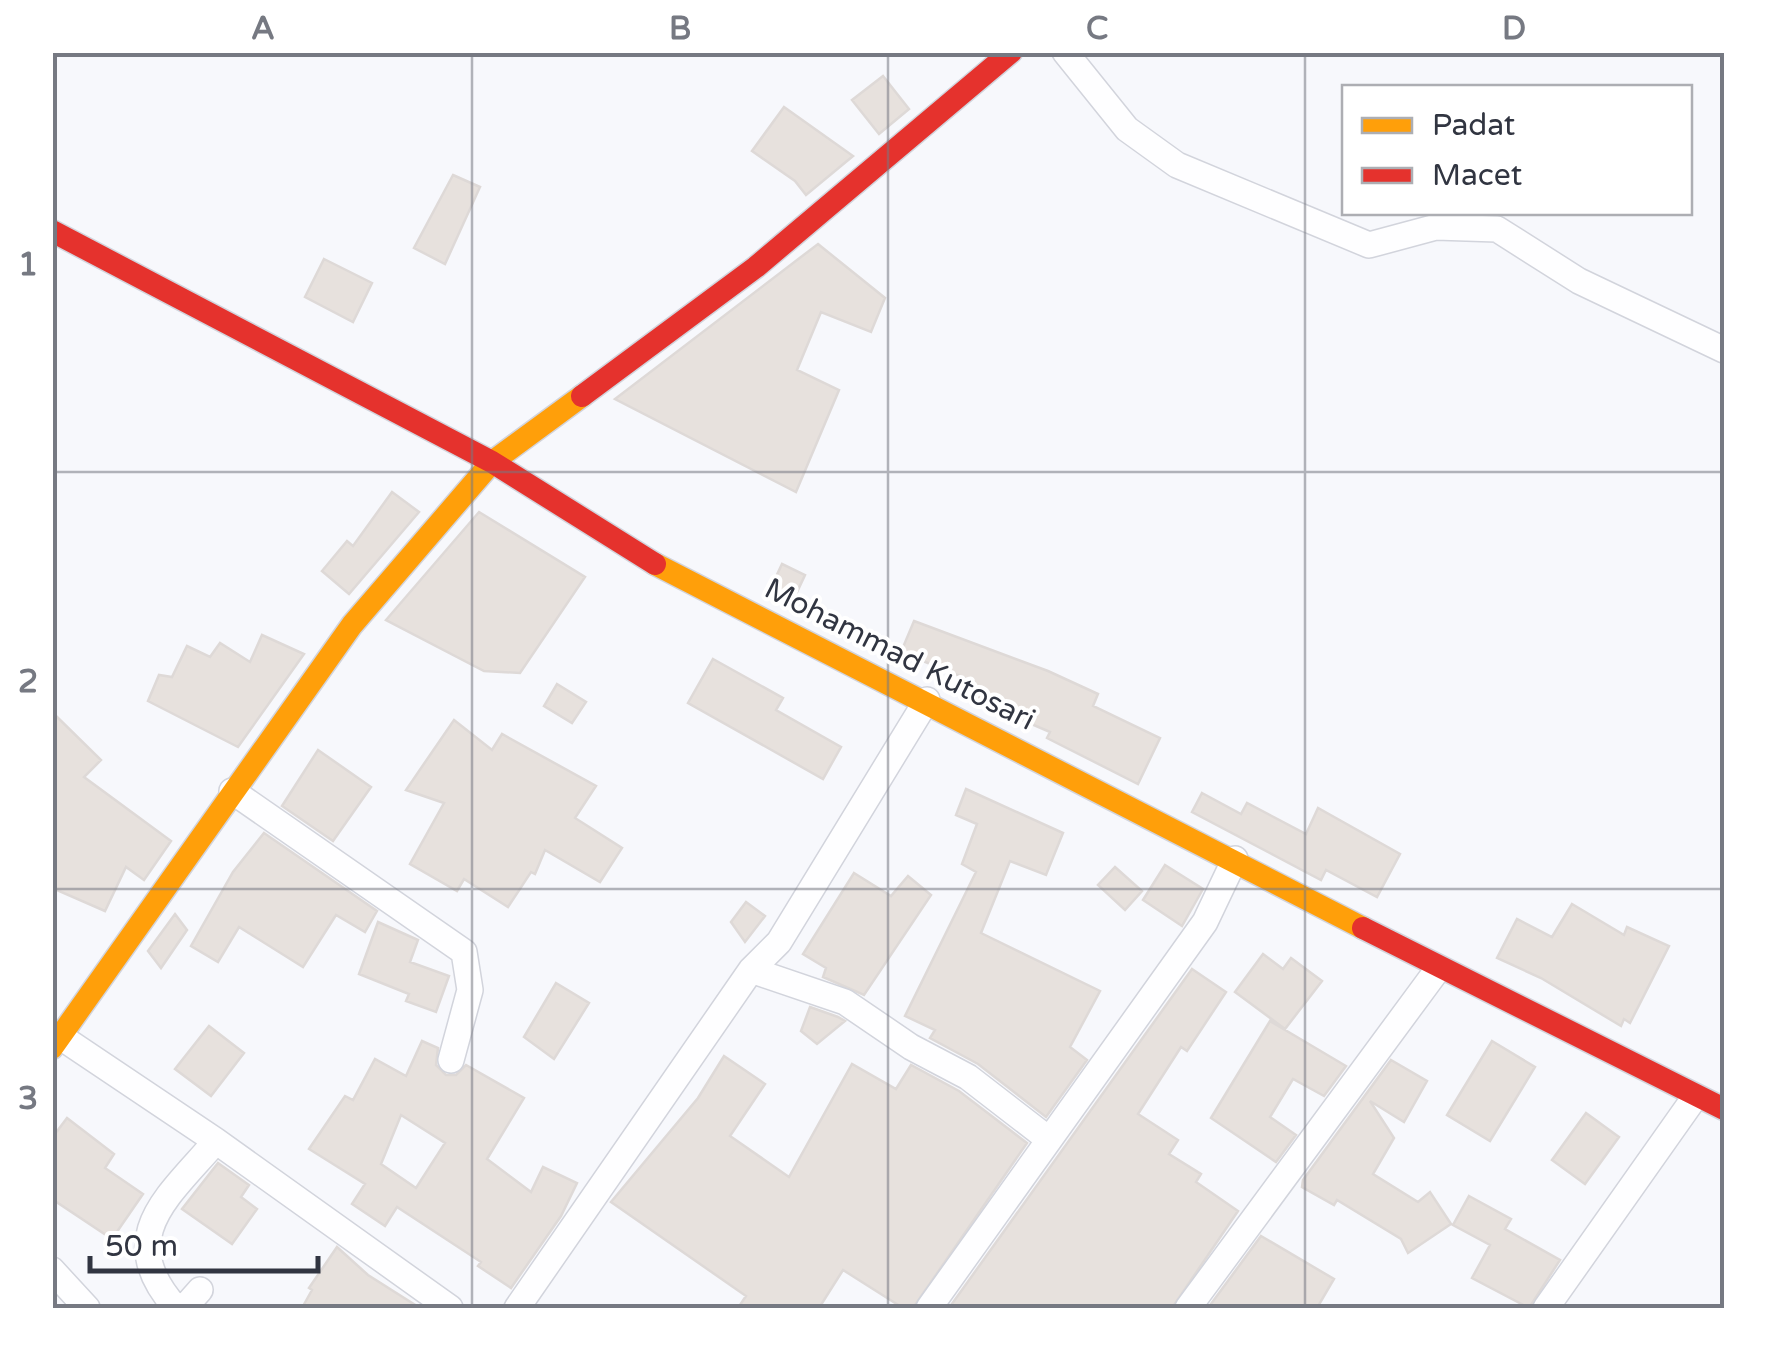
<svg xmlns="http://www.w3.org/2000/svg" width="1777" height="1361" viewBox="0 0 1777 1361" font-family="'Varela Round',sans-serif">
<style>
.building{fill:#e7e1dd;stroke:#ded9d7;stroke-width:2.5;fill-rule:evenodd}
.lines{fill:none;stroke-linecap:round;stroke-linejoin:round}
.street-casing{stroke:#d2d4dc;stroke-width:28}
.slow-casing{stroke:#d2d4dc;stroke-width:25}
.jam-casing{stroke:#d2d4dc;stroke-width:25}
.street{stroke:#fefeff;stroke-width:25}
.slow{stroke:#ff9f0a;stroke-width:22}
.jam{stroke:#e5322d;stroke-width:22}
.grid{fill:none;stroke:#767982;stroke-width:2.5;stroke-opacity:0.55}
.labels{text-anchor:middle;stroke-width:8;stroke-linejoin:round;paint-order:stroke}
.street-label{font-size:30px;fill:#313541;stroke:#fff}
.neatline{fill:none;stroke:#767982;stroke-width:4}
.grid-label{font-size:32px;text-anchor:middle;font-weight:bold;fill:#767982}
</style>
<rect width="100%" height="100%" fill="#f7f8fc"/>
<!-- building -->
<path class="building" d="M 883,76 L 909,109 L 879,134 L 852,100 Z
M 784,107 L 853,156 L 806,195 L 795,181 L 752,151 Z
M 453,175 L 480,187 L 445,264 L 414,248 Z
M 818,244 L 885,298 L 871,332 L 821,312 L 797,370 L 839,390 L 796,492 L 615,399 Z
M 324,259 L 372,283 L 353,322 L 305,297 Z
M 392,492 L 419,512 L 349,594 L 322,571 L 347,541 L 353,546 Z
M 479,512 L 585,577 L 520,673 L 484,671 L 386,620 Z
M 782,564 L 805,575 L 790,607 L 767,596 Z
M 914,621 L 1048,671 L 1098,694 L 1093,706 L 1160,738 L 1138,784 L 1047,738 L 1050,732 L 961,694 L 967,679 L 901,652 Z
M 262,635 L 304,654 L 238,747 L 148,701 L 159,675 L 172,677 L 187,646 L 210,657 L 220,643 L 250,662 Z
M 713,659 L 783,698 L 776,710 L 841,747 L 823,779 L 688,703 Z
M 557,684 L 586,702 L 572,723 L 544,706 Z
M 52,712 L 101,760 L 84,777 L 171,841 L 144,880 L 126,867 L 105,911 L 52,888 Z
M 454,720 L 492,750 L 502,734 L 596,786 L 575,818 L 622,848 L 600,882 L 545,850 L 535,874 L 531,872 L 508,907 L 464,879 L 457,891 L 410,864 L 444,803 L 406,790 Z
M 318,750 L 371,787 L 333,841 L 282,806 Z
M 966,789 L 1063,833 L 1046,875 L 1010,861 L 981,933 L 1100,991 L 1070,1047 L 1087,1060 L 1046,1117 L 978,1064 L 930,1038 L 935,1030 L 905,1016 L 976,872 L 962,864 L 977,824 L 956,815 Z
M 1202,793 L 1241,814 L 1247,803 L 1306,834 L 1318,808 L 1400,854 L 1377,897 L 1326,870 L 1321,880 L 1192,812 Z
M 264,833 L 377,911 L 365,932 L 336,915 L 303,967 L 239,927 L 218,962 L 191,946 L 233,872 Z
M 1165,865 L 1203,889 L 1182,926 L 1143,900 Z
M 1115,867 L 1142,891 L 1125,910 L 1098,885 Z
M 854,873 L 891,896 L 908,876 L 931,895 L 864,995 L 823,977 L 826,968 L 803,954 Z
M 746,902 L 765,916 L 745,942 L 731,922 Z
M 1572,904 L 1624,935 L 1627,927 L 1669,946 L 1630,1023 L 1624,1019 L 1621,1026 L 1541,978 L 1497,958 L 1517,919 L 1552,937 Z
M 175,914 L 187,930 L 161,968 L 148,951 Z
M 378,922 L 418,940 L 410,962 L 449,976 L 436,1012 L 406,1001 L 409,994 L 359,974 Z
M 1263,954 L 1283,969 L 1291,958 L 1322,981 L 1285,1029 L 1235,992 Z
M 1192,969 L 1226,992 L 1187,1051 L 1181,1047 L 1138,1114 L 1178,1140 L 1169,1154 L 1201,1174 L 1196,1182 L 1238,1211 L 1172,1308 L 949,1308 Z
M 556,983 L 589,1003 L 554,1059 L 524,1037 Z
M 810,1007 L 838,1017 L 845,1021 L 817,1044 L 801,1031 Z
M 1270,1021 L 1346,1066 L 1324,1096 L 1293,1079 L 1270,1117 L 1296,1135 L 1276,1162 L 1211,1118 Z
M 209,1026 L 244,1053 L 211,1096 L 175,1069 Z
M 422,1041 L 438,1048 L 436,1065 L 446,1075 L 456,1075 L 466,1065 L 524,1098 L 487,1159 L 531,1192 L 543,1167 L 577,1183 L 561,1216 L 511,1288 L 478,1266 L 481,1262 L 397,1207 L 385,1226 L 352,1204 L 365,1184 L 309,1149 L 345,1096 L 353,1100 L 375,1059 L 406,1076 ZM 401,1115 L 445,1143 L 416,1188 L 381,1164 Z
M 1492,1041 L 1535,1067 L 1490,1141 L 1447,1115 Z
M 724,1056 L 765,1084 L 730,1136 L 789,1177 L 852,1064 L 896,1089 L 911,1065 L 959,1091 L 1027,1143 L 913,1308 L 903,1308 L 843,1270 L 819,1308 L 738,1308 L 746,1296 L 611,1202 L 698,1098 Z
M 1391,1060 L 1427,1081 L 1404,1122 L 1370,1101 L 1394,1138 L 1373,1174 L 1418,1202 L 1430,1192 L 1451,1224 L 1408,1253 L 1401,1239 L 1337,1200 L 1334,1205 L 1302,1187 L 1303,1180 Z
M 1586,1113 L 1619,1137 L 1585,1184 L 1552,1160 Z
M 67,1118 L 114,1154 L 105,1168 L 143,1194 L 112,1239 L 52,1199 L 52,1138 Z
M 218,1163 L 249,1185 L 241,1197 L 257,1209 L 232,1244 L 182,1209 Z
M 1469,1196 L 1511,1219 L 1505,1229 L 1560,1260 L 1529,1308 L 1472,1278 L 1490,1245 L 1453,1225 Z
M 1261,1236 L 1334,1279 L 1317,1308 L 1208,1308 Z
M 337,1247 L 368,1275 L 420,1308 L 302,1308 L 312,1290 L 309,1288 Z"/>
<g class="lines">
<!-- street casing -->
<g class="street-casing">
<path id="street" d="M 1065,52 L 1127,129 L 1177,165 L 1369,245 L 1436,227 L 1497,229 L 1579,281 L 1724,350
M 232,791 L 464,952 L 470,990 L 451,1060
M 751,970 L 845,1002 L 911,1047 L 968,1077 L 1047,1138
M 61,1037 L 216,1141 L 450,1308
M 52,1270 L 87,1308
M 176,1308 C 113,1237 168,1197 216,1141
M 184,1308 L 200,1290
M 517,1308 L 751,970 L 779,942 L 927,700
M 929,1308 L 1205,922 L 1235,859
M 1188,1308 L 1438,969
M 1546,1308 L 1695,1097"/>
</g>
<!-- slow casing -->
<g class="slow-casing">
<path id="slow" d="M 655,564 L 1363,928
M 52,1048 L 352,625 L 492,462 L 582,396"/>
</g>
<!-- jam casing -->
<g class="jam-casing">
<path id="jam" d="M 52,231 L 492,462 L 655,564
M 582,396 L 756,267 L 1011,52
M 1363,928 L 1724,1109"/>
</g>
<!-- street -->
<use href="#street" class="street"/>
<!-- slow -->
<use href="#slow" class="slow"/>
<!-- jam -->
<use href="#jam" class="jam"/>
</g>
<!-- grid -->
<path class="grid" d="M 472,52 L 472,1308M 888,52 L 888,1308M 1305,52 L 1305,1308M 52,472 L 1724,472M 52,889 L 1724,889"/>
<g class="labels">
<!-- street labels -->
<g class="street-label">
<text transform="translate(900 654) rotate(27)" y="10">Mohammad Kutosari</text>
</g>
</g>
<!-- border -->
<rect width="1777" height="1361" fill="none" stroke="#ffffff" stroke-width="110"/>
<!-- legend -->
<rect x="1342" y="85" width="350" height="130" fill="#ffffff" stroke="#adaeb3" stroke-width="2.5"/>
<rect x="1362" y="118" width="50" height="15" fill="#ff9f0a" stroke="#adaeb3" stroke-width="2.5"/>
<text x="1432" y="135" font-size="30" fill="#313541">Padat</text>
<rect x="1362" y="168" width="50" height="15" fill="#e5322d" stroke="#adaeb3" stroke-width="2.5"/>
<text x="1432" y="185" font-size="30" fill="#313541">Macet</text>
<!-- scale -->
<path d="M90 1256v15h228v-15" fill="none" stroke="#313541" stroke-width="5"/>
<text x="105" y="1256" font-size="30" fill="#313541" stroke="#ffffff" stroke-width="8" paint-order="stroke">50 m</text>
<rect x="55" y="55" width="1667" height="1251" class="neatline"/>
<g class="grid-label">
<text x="263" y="39">A</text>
<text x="680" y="39">B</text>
<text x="1097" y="39">C</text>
<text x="1514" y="39">D</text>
<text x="28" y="275">1</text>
<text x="28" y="692">2</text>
<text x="28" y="1109">3</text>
</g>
</svg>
